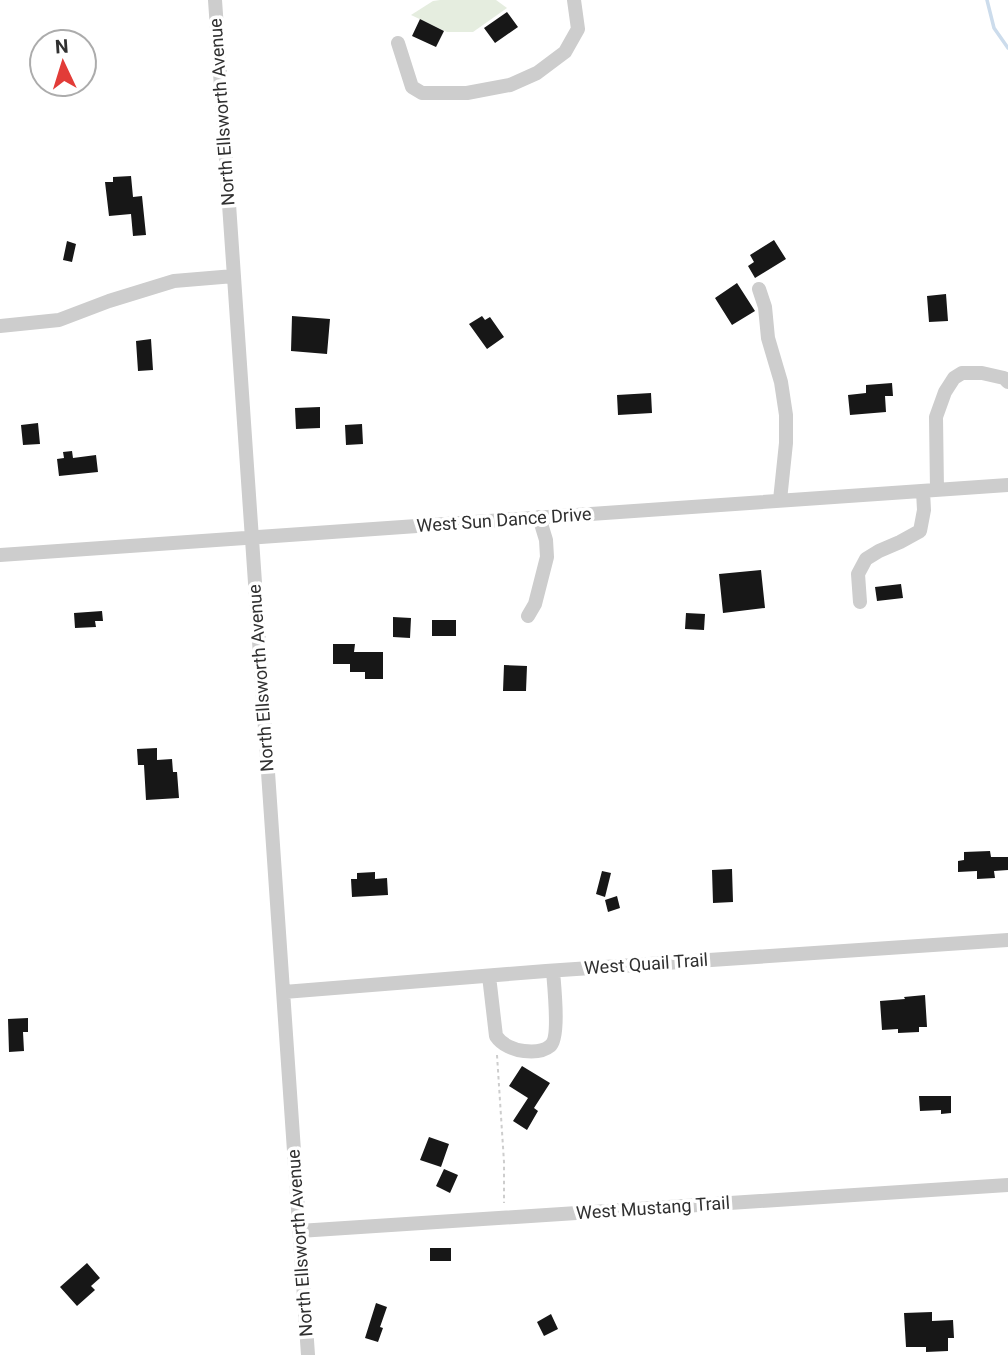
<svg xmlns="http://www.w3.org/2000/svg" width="1008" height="1355" viewBox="0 0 1008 1355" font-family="Roboto,sans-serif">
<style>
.green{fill:#e5eddf}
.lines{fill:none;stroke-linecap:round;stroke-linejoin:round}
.stream{stroke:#ccdcec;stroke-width:3.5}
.building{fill:#171717}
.path{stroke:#cdcdcd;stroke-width:2;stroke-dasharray:3.5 3.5;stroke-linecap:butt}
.minor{stroke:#cdcdcd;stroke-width:14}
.labels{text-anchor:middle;stroke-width:7;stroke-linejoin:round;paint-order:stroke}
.street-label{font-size:18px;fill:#303030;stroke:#fff}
</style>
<rect width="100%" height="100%" fill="#fff"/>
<!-- green -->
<path class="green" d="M 440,0 L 496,0 L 507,8 L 473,32 L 447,32 L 411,15 L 433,1 Z"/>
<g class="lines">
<!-- stream -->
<path class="stream" d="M 987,0 L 994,28 L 1008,48"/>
</g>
<!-- building -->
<path class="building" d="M 507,12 L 518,27 L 495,43 L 484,28 Z
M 420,19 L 444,31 L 436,47 L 412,36 Z
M 131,176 L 133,197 L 142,196 L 146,235 L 133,236 L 131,214 L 109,216 L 105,182 L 113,182 L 113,177 Z
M 774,240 L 786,259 L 755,278 L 748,266 L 754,262 L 750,255 Z
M 67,241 L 76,244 L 72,262 L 63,260 Z
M 737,283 L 755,311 L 732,325 L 715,298 Z
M 946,294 L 948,321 L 929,322 L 927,296 Z
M 292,316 L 330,319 L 327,354 L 291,351 Z
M 482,316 L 485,320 L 490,317 L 504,337 L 487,349 L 469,324 Z
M 151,339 L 153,370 L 138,371 L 136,341 Z
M 892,383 L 893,396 L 885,396 L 886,412 L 850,415 L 848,395 L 866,393 L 866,385 Z
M 651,393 L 652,413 L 618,415 L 617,395 Z
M 320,407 L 320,428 L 296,429 L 295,408 Z
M 38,423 L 40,444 L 23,445 L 21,425 Z
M 362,424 L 363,444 L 346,445 L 345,425 Z
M 72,451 L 73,458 L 96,455 L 98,472 L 59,476 L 57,459 L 64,458 L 63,452 Z
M 761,570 L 765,608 L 723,613 L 719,574 Z
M 901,584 L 903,598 L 877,601 L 875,587 Z
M 102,611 L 103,621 L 95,621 L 96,627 L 75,628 L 74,613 Z
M 686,613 L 705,614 L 704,630 L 685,629 Z
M 393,617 L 411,618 L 410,638 L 393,637 Z
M 432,620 L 456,620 L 456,636 L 432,636 Z
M 333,644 L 355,644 L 354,652 L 383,652 L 383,679 L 365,679 L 365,672 L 350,672 L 350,664 L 333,664 Z
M 504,665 L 527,666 L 526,691 L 503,691 Z
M 157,748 L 157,760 L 172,759 L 173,772 L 177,772 L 179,798 L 146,800 L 144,765 L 138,765 L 137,749 Z
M 990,851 L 991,857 L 1008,857 L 1008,870 L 994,871 L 995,878 L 977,879 L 977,871 L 958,872 L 958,861 L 964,860 L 964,852 Z
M 732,869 L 733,902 L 713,903 L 712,870 Z
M 602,871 L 611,873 L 605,897 L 596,894 Z
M 375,872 L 375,879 L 387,878 L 388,895 L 352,897 L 351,879 L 357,879 L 357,873 Z
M 617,896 L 620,908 L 608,912 L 605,900 Z
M 925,995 L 927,1027 L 919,1027 L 919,1032 L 898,1033 L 898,1029 L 882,1030 L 880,1001 L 905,999 L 904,997 Z
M 28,1018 L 28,1032 L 23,1032 L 24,1051 L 9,1052 L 8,1019 Z
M 522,1066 L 550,1083 L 534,1108 L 538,1111 L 527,1130 L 513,1121 L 528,1098 L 509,1086 Z
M 919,1096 L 951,1096 L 951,1113 L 941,1114 L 941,1110 L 920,1111 Z
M 429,1137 L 449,1144 L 441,1167 L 420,1160 Z
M 444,1169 L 458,1175 L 450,1193 L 436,1186 Z
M 430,1248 L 451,1248 L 451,1261 L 430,1261 Z
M 87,1263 L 100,1278 L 91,1286 L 95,1290 L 77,1306 L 60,1287 Z
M 376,1303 L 387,1307 L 380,1327 L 383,1328 L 378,1342 L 365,1338 Z
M 932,1312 L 932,1321 L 953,1320 L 954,1338 L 948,1338 L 948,1351 L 926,1352 L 926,1347 L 906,1347 L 904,1313 Z
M 551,1314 L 558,1329 L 544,1336 L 537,1322 Z"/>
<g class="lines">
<!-- path -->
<path class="path" d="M 497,1055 L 504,1162 L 504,1203"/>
<!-- minor -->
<path class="minor" d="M 215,0 L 308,1355
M 398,43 L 412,87 L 422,93 L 467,93 L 510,85 L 537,73 L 565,52 L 578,29 L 574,0
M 759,289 L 765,307 L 768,338 L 781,382 L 786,415 L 786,443 L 780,500
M 0,326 L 59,320 L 109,301 L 174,281 L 234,276
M 937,490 L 936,417 L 945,392 L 954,378 L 962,373 L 982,373 L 1004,378 L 1008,382
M 0,555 L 1008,485
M 860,602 L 858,574 L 866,559 L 879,551 L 900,542 L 920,531 L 924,510 L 923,491
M 528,616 L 535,604 L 547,557 L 546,540 L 539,517
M 489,976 L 496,1036 C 502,1045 514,1050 524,1051 C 533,1052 543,1052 550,1046 C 560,1039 554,984 553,971
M 284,992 L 546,971 L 1008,940
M 299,1231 L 1008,1185"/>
</g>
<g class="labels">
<!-- street labels -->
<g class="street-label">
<text transform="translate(222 112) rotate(-94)" y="6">North Ellsworth Avenue</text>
<text transform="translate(504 520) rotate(-4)" y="6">West Sun Dance Drive</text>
<text transform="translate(261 678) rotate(-94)" y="6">North Ellsworth Avenue</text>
<text transform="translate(646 964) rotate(-4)" y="6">West Quail Trail</text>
<text transform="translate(653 1208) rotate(-4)" y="6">West Mustang Trail</text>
<text transform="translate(300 1243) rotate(-94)" y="6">North Ellsworth Avenue</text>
</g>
</g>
<!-- north arrow -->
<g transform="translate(63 63) rotate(356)"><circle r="33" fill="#ffffff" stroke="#acacac" stroke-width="2"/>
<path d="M0-5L12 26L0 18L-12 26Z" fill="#e23c38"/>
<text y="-10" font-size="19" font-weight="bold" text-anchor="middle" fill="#303030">N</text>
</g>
</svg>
